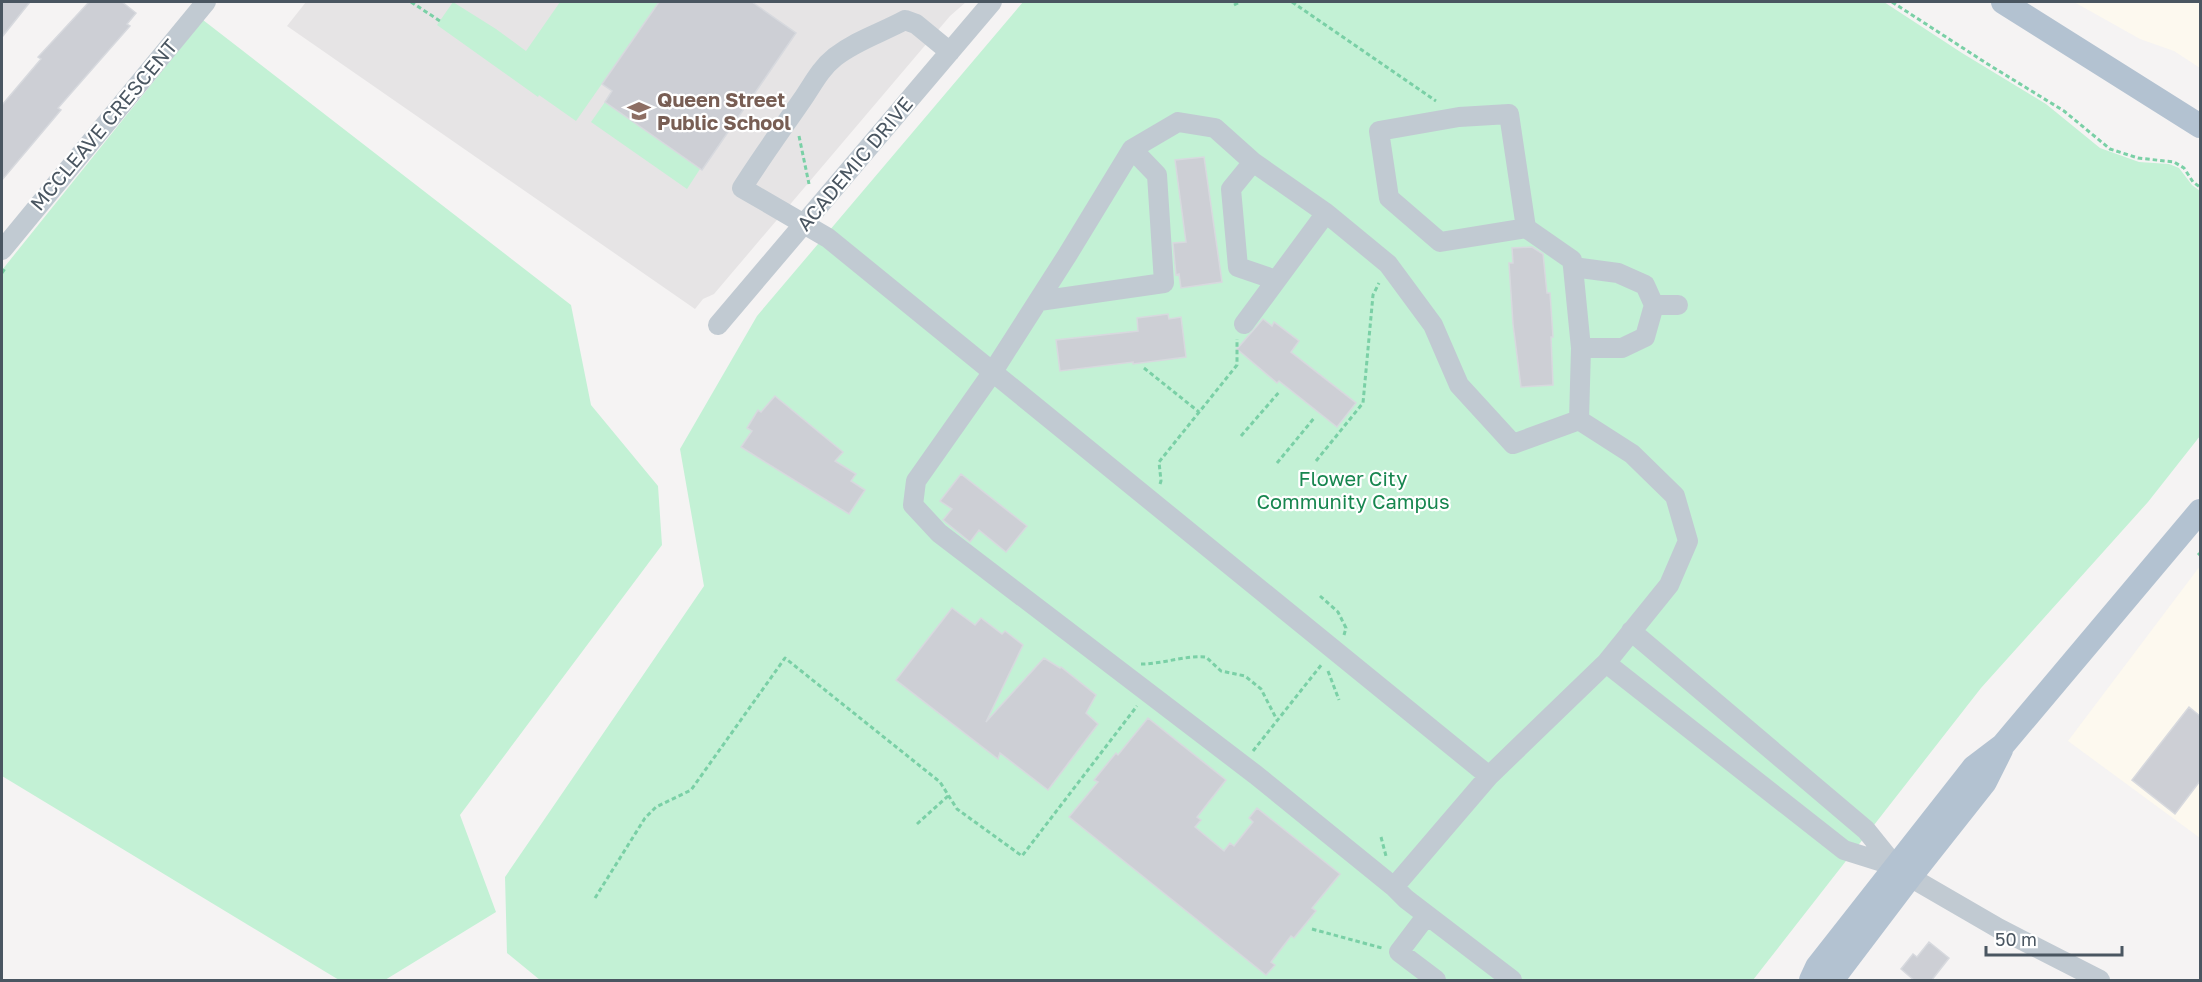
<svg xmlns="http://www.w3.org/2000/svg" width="2202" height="982" viewBox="0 0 2202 982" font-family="'Golos Text',sans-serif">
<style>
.commercial{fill:#fdf9ef}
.education{fill:#e6e4e5}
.green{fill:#c3f1d5}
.building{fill:#cdcfd5;stroke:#d7d9de;stroke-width:1.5}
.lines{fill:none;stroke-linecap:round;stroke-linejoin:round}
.path{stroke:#7ad0a6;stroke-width:3;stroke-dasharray:4.5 3;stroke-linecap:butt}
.minor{stroke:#c1cad2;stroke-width:20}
.major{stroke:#b3c2d1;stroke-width:24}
.labels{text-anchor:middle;stroke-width:4.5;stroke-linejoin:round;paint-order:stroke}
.education-label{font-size:20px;font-weight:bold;fill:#785e54;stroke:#fff;text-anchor:start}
.street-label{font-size:20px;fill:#4a5661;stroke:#fff}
.park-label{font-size:20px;fill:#17864f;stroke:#fff}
</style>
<rect width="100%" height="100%" fill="#f5f3f3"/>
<!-- commercial -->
<path class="commercial" d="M 2074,2 L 2200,2 L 2200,68 L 2174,51 L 2140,39 Z
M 2200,566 L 2200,838 L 2068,741 Z"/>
<!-- education -->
<path class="education" d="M 306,2 L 966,2 L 950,16 L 714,294 L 703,299 L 695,309 L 287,26 Z"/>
<!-- green -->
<path class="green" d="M 453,2 L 496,29 L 526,51 L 560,2 L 659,2 L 576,121 L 539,95 L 538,97 L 437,25 Z
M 1023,2 L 1884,2 L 1962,53 L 2046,104 L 2100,148 L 2139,162 L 2169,164 L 2179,168 L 2192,185 L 2200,191 L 2200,436 L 2148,502 L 1981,688 L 1753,980 L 540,980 L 507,953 L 505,877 L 704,586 L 680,449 L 757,316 Z
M 203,20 L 571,305 L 591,405 L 658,486 L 662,545 L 460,815 L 496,912 L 385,980 L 339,980 L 2,776 L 2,270 Z
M 605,102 L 700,169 L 687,189 L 591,122 Z"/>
<!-- building -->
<path class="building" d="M 2,2 L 30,2 L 2,37 Z
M 89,2 L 122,2 L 136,13 L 127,24 L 130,26 L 58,108 L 61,110 L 2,180 L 2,105 L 41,59 L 38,57 Z
M 659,2 L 752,2 L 796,33 L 702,170 L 605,102 L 612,91 L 602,84 Z
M 1204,157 L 1222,282 L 1181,288 L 1179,274 L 1176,275 L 1173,243 L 1186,242 L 1175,160 Z
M 1532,247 L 1543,254 L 1547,293 L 1550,293 L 1553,337 L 1551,337 L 1553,385 L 1521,387 L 1513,324 L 1509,263 L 1513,263 L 1512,248 Z
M 1168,314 L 1169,319 L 1181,317 L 1186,357 L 1133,364 L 1133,362 L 1060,371 L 1056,340 L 1138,331 L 1137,318 Z
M 1263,319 L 1272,326 L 1274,322 L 1299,341 L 1291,352 L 1356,403 L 1337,427 L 1279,381 L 1277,383 L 1237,349 Z
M 775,396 L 843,452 L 835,461 L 856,474 L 851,481 L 865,490 L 849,514 L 741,447 L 752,431 L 747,428 L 758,410 L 761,412 Z
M 961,474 L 1027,526 L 1006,552 L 979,530 L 970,542 L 943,520 L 952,509 L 940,501 Z
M 952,608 L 975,625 L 981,618 L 1002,634 L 1005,631 L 1023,645 L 986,722 L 1044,658 L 1060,668 L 1061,667 L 1096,695 L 1086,713 L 1098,724 L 1048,790 L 1000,753 L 998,759 L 896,680 Z
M 2189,707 L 2200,716 L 2200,781 L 2175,814 L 2132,780 Z
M 1148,718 L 1226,780 L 1197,817 L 1201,820 L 1195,827 L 1224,851 L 1230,843 L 1234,846 L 1253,822 L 1249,818 L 1257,808 L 1340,874 L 1312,908 L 1316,911 L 1294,938 L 1291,936 L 1271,962 L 1275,965 L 1266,975 L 1069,817 L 1098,782 L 1094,780 L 1116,753 L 1118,755 Z
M 1929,942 L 1949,958 L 1931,981 L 1915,981 L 1901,969 L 1913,954 L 1917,957 Z"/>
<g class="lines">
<!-- path -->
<path class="path" d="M 411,2 L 440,21
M 1292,2 L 1436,101
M 1892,2 L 1986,63 L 2064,111 L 2110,149 L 2138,158 L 2174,162 L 2184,168 L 2193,182 L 2200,187
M 1234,5 L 1240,2
M 799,136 L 809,184
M 2,273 L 6,267
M 1144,368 L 1199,412
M 1241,436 L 1280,391
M 1316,461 L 1363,403 L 1373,295 L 1379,283
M 1277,463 L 1315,417
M 1160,484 L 1161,481 L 1159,462 L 1237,365 L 1237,339
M 2198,553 L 2200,555
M 1320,596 L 1338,612 L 1346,628 L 1344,635
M 1141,664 C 1162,664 1187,655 1206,657 L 1221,671 L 1245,676 L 1261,689 L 1277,720
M 1328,671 L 1339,700
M 1253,751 L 1322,664
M 917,824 L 948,796
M 1381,837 L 1386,856
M 595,898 L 645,818 L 656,807 L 691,790 L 785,658 L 940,782 L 957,809 L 1022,856 L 1137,706
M 1312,929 L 1382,948"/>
<!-- minor -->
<path class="minor" d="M 950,52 L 916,24 L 905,20 C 881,33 857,40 835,57 C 820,69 813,84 802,100 C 782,129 761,158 742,188 L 828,238 L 1489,776 L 1606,663 L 1669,585 L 1688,541 L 1675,496 L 1632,454 L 1579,420 L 1513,444 L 1459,385 L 1433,325 L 1388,264 L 1326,213 L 1253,162 L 1215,128 L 1178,122 L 1132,149 L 1068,254 L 992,373 L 916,481 L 913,505 L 939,533 L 1256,775 L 1394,887 L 1489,776
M 1253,162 L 1231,189 L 1238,267 L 1276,280
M 1526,228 L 1440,242 L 1389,198 L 1379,131 L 1459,117 L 1509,114 L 1526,228 L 1572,260 L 1573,267 L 1581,348 L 1579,420
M 2,250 L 206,2
M 1573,267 L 1618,273 L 1645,285 L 1654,305 L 1678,305
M 1039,301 L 1164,283 L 1157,175 L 1132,149
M 1244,324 L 1326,213
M 718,325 L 992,2
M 1581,348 L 1622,348 L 1645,337 L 1654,305
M 1631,631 L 1866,830 L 1895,866 L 1910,877 L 1998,928 L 2100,980
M 1606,663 L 1844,850 L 1895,866
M 1394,887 L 1406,899 L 1512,980
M 1427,915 L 1399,952 L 1436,980"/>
<!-- major -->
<path class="major" d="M 2003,2 L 2200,126
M 1811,980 L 1817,967 L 1974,767 L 2003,745 L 2200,511
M 1832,980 L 1910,877 L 1985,782 L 2001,750"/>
</g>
<!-- icons -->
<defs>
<g id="school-bare" transform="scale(1.8)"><path d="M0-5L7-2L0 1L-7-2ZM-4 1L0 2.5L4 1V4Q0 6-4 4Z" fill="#8d6e63" stroke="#fff" stroke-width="2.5" paint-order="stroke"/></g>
</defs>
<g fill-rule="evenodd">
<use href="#school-bare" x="639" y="111"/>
</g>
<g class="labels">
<!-- education labels -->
<g class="education-label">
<text x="657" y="107">Queen Street<tspan x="657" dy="23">Public School</tspan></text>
</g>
<!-- street labels -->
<g class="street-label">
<text transform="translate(104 125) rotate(-50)" y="7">MCCLEAVE CRESCENT</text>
<text transform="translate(855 164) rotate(-50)" y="7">ACADEMIC DRIVE</text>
</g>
<!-- park labels -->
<g class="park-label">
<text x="1353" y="486">Flower City<tspan x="1353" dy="23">Community Campus</tspan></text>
</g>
</g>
<!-- border -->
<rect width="2202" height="982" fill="none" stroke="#4a5661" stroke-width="6"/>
<!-- scale -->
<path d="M1986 946v9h136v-9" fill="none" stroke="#4a5661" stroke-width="3"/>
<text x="1995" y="946" font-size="18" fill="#4a5661" stroke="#ffffff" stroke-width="4.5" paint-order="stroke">50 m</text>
</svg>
